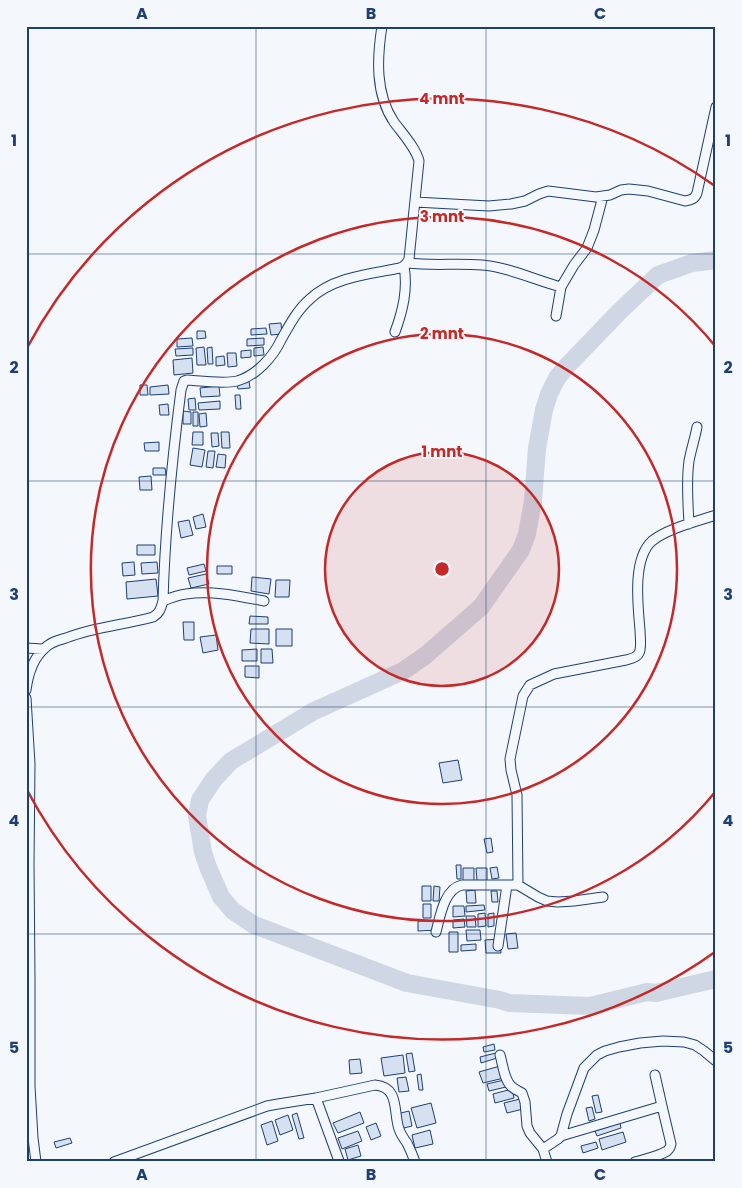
<svg xmlns="http://www.w3.org/2000/svg" width="742" height="1188" viewBox="0 0 742 1188" font-family="Poppins,sans-serif">
<style>
.lines{fill:none;stroke-linecap:round;stroke-linejoin:round}
.river{stroke:#cfd7e4;stroke-width:18}
.building{fill:#d5e0f0;stroke:#1d3f73}
.street-casing{stroke:#1d3f73;stroke-width:11}
.street{stroke:#f4f7fb;stroke-width:9}
.grid{fill:none;stroke:#1d3f73;stroke-width:1;stroke-opacity:0.55}
.ring{fill:none;stroke:#c62828;stroke-width:2.5}
.centre{fill:#c62828;stroke:#f4f7fb;stroke-width:2.5}
.ring-label{font-size:15px;text-anchor:middle;font-weight:bold;fill:#c62828;stroke:#f4f7fb;stroke-width:4;stroke-linejoin:round;paint-order:stroke}
.neatline{fill:none;stroke:#1d3f73;stroke-width:2}
.grid-label{font-size:16px;text-anchor:middle;font-weight:bold;fill:#1d3f73}
</style>
<rect width="100%" height="100%" fill="#f4f7fb"/>
<g class="lines">
<!-- river -->
<path class="river" d="M 716,260 L 692,263 L 658,275 L 619,312 L 567,366 L 557,378 L 549,394 L 544,410 L 537,448 L 533,501 L 527,534 L 521,550 L 481,607 L 426,655 L 403,671 L 314,711 L 231,761 L 214,779 L 200,800 L 197,816 L 203,852 L 208,867 L 221,897 L 233,911 L 254,925 L 407,983 L 500,1000 L 509,1003 L 590,1006 L 647,992 L 656,993 L 716,979"/>
</g>
<!-- building -->
<path class="building" d="M 281,323 L 282,334 L 271,335 L 269,324 Z
M 266,328 L 267,334 L 251,335 L 251,329 Z
M 197,331 L 205,331 L 206,338 L 197,339 Z
M 192,338 L 193,346 L 177,347 L 177,339 Z
M 264,338 L 264,345 L 247,346 L 247,339 Z
M 204,347 L 206,365 L 197,365 L 196,348 Z
M 212,347 L 213,364 L 208,364 L 207,348 Z
M 263,347 L 264,355 L 254,356 L 254,348 Z
M 193,348 L 193,355 L 176,356 L 175,349 Z
M 251,350 L 251,357 L 241,358 L 241,351 Z
M 227,353 L 236,353 L 237,366 L 228,367 Z
M 224,356 L 225,365 L 216,366 L 216,357 Z
M 192,358 L 193,373 L 174,375 L 173,360 Z
M 249,381 L 250,388 L 238,389 L 237,382 Z
M 140,385 L 147,385 L 148,395 L 140,395 Z
M 168,385 L 169,394 L 150,395 L 150,387 Z
M 219,386 L 220,396 L 201,397 L 200,388 Z
M 235,395 L 240,395 L 241,409 L 236,409 Z
M 195,398 L 196,410 L 189,410 L 188,399 Z
M 220,401 L 220,409 L 199,410 L 198,403 Z
M 168,404 L 169,415 L 160,415 L 159,405 Z
M 183,411 L 191,412 L 191,424 L 183,424 Z
M 193,412 L 198,412 L 198,426 L 193,426 Z
M 206,413 L 207,426 L 200,427 L 199,414 Z
M 193,432 L 203,432 L 203,445 L 192,445 Z
M 221,432 L 229,432 L 230,448 L 222,448 Z
M 211,433 L 218,433 L 219,446 L 212,447 Z
M 159,442 L 159,451 L 145,451 L 144,443 Z
M 193,448 L 205,450 L 202,467 L 190,465 Z
M 208,451 L 215,451 L 213,468 L 206,467 Z
M 218,454 L 226,455 L 225,468 L 216,467 Z
M 153,468 L 165,468 L 166,475 L 153,475 Z
M 151,476 L 152,490 L 140,490 L 139,477 Z
M 203,514 L 206,527 L 196,529 L 193,517 Z
M 189,520 L 193,535 L 181,538 L 178,522 Z
M 137,545 L 155,545 L 155,555 L 137,555 Z
M 134,562 L 135,575 L 123,576 L 122,563 Z
M 157,562 L 158,573 L 142,574 L 141,563 Z
M 204,564 L 206,571 L 189,575 L 187,568 Z
M 217,566 L 232,566 L 232,574 L 217,574 Z
M 206,574 L 209,584 L 191,588 L 188,578 Z
M 252,577 L 271,579 L 269,594 L 251,591 Z
M 156,579 L 158,596 L 127,599 L 126,582 Z
M 276,580 L 290,580 L 289,597 L 275,597 Z
M 250,616 L 268,617 L 268,624 L 249,624 Z
M 183,622 L 194,622 L 194,640 L 184,640 Z
M 251,629 L 269,629 L 269,644 L 250,643 Z
M 276,629 L 292,629 L 292,646 L 276,646 Z
M 216,635 L 218,650 L 203,653 L 200,637 Z
M 257,649 L 257,661 L 242,661 L 242,650 Z
M 261,649 L 272,649 L 273,663 L 261,663 Z
M 245,666 L 259,666 L 259,678 L 245,677 Z
M 458,760 L 462,780 L 443,783 L 439,763 Z
M 491,838 L 493,852 L 487,853 L 484,839 Z
M 456,865 L 461,865 L 461,879 L 457,879 Z
M 497,867 L 499,878 L 492,879 L 490,868 Z
M 463,868 L 474,868 L 474,885 L 463,885 Z
M 476,868 L 487,868 L 487,881 L 477,881 Z
M 422,886 L 431,886 L 431,901 L 422,901 Z
M 434,886 L 440,887 L 439,901 L 433,901 Z
M 475,890 L 476,903 L 467,903 L 466,891 Z
M 491,891 L 497,891 L 498,902 L 492,902 Z
M 423,904 L 431,904 L 431,918 L 423,918 Z
M 484,905 L 485,910 L 466,912 L 466,906 Z
M 453,906 L 464,906 L 465,916 L 453,917 Z
M 485,913 L 486,926 L 478,927 L 478,914 Z
M 494,913 L 494,926 L 488,927 L 488,914 Z
M 466,916 L 475,916 L 476,927 L 467,927 Z
M 464,919 L 465,927 L 453,928 L 453,920 Z
M 418,921 L 437,921 L 438,930 L 418,931 Z
M 466,930 L 480,930 L 481,940 L 467,941 Z
M 449,932 L 458,932 L 458,952 L 449,952 Z
M 516,933 L 518,948 L 508,949 L 506,934 Z
M 500,939 L 501,953 L 486,953 L 485,940 Z
M 476,944 L 476,950 L 461,951 L 461,945 Z
M 494,1044 L 495,1050 L 484,1052 L 483,1047 Z
M 412,1053 L 415,1071 L 409,1072 L 406,1054 Z
M 496,1053 L 497,1058 L 481,1063 L 480,1057 Z
M 403,1055 L 405,1073 L 384,1076 L 381,1058 Z
M 360,1059 L 362,1073 L 350,1074 L 349,1060 Z
M 500,1066 L 504,1078 L 483,1083 L 479,1072 Z
M 421,1074 L 423,1090 L 419,1090 L 417,1075 Z
M 406,1077 L 409,1091 L 399,1092 L 397,1078 Z
M 504,1080 L 506,1087 L 489,1091 L 487,1084 Z
M 512,1089 L 514,1098 L 495,1103 L 493,1094 Z
M 598,1095 L 602,1112 L 596,1113 L 592,1096 Z
M 520,1099 L 523,1109 L 507,1113 L 504,1103 Z
M 431,1103 L 436,1123 L 417,1128 L 411,1108 Z
M 592,1107 L 595,1119 L 589,1121 L 586,1108 Z
M 409,1111 L 412,1126 L 400,1129 L 397,1114 Z
M 360,1112 L 364,1123 L 338,1133 L 333,1123 Z
M 297,1113 L 304,1138 L 299,1139 L 292,1115 Z
M 288,1115 L 293,1130 L 280,1135 L 275,1120 Z
M 272,1121 L 278,1141 L 267,1145 L 261,1125 Z
M 376,1123 L 381,1136 L 371,1140 L 366,1127 Z
M 620,1123 L 621,1128 L 597,1136 L 595,1131 Z
M 430,1130 L 433,1144 L 415,1148 L 412,1135 Z
M 358,1131 L 362,1141 L 342,1149 L 338,1138 Z
M 623,1132 L 626,1142 L 602,1150 L 599,1139 Z
M 70,1138 L 72,1143 L 56,1148 L 54,1142 Z
M 596,1142 L 598,1148 L 583,1153 L 581,1146 Z
M 358,1145 L 361,1156 L 348,1160 L 345,1149 Z"/>
<g class="lines">
<!-- street casing -->
<g class="street-casing">
<path id="street" d="M 415,202 L 489,206 L 511,204 L 525,201 L 539,194 L 548,191 L 596,197 L 610,195 L 621,190 L 629,189 L 648,191 L 685,201 C 691,200 695,199 697,193 L 716,107
M 408,263 C 432,266 457,263 482,265 C 508,267 535,280 561,287 L 556,316
M 561,287 L 574,265 L 587,248 L 594,230 L 603,196
M 395,332 C 403,310 408,289 404,266
M 689,524 C 688,503 686,482 689,461 C 691,450 695,438 697,427
M 163,601 C 170,598 178,595 186,594 C 211,590 239,596 264,601
M 26,648 L 43,649
M 26,690 C 28,675 33,658 45,648 C 50,642 59,640 66,638 C 94,627 124,625 153,617 C 160,613 161,608 163,601 C 165,530 172,460 181,390 L 184,381 L 187,380 C 201,381 224,384 237,381 C 256,376 273,357 281,340 C 289,326 297,310 310,299 C 333,277 370,274 400,268 C 405,266 407,264 409,259 L 419,161 C 416,148 402,133 394,122 C 375,94 377,58 382,26
M 26,698 L 30,764 L 29,864 L 30,979 L 30,1086 L 33,1138 L 36,1162
M 518,885 L 517,795 L 511,770 L 510,759 L 523,696 L 530,685 L 554,674 L 626,660 C 630,659 637,658 639,653 C 642,647 640,637 640,630 C 638,606 632,559 652,541 C 666,529 698,521 716,515
M 436,932 C 440,917 444,889 462,885 L 518,885 L 538,897 L 547,901 L 558,902 L 574,901 L 603,897
M 498,946 L 507,885
M 500,1055 C 503,1065 504,1079 511,1086 C 514,1089 518,1091 522,1093 L 525,1102 L 527,1126 L 530,1133 L 543,1149 L 547,1162
M 316,1098 L 339,1161
M 561,1136 L 662,1106 L 655,1075
M 543,1149 L 558,1139 L 561,1136 L 567,1114 L 584,1068 L 597,1055 L 605,1051 L 619,1047 L 640,1043 L 663,1041 L 684,1042 L 695,1045 L 704,1051 L 716,1061
M 114,1162 L 267,1106 L 278,1104 L 316,1098 L 375,1085 C 400,1087 393,1112 399,1129 C 401,1135 404,1139 407,1143 C 410,1149 413,1156 415,1162
M 635,1162 C 644,1159 660,1156 667,1151 C 670,1148 670,1148 671,1144 L 662,1106"/>
</g>
<!-- street -->
<use href="#street" class="street"/>
</g>
<!-- grid -->
<path class="grid" d="M 256,26 L 256,1162M 486,26 L 486,1162M 26,254 L 716,254M 26,481 L 716,481M 26,707 L 716,707M 26,934 L 716,934"/>
<!-- distance rings -->
<circle cx="442" cy="569" r="117" fill="#c62828" fill-opacity=".12"/>
<g class="ring">
<circle cx="442" cy="569" r="117"/>
<circle cx="442" cy="569" r="235"/>
<path d="M716 791A352 352 0 1 1 716 347"/>
<path d="M715 952A470 470 0 0 1 27 790M27 348A470 470 0 0 1 715 186"/>
</g>
<circle cx="442" cy="569" r="8" class="centre"/>
<g class="ring-label">
<text x="442" y="104">4 mnt</text>
<text x="442" y="222">3 mnt</text>
<text x="442" y="339">2 mnt</text>
<text x="442" y="457">1 mnt</text>
</g>
<!-- border -->
<rect width="742" height="1188" fill="none" stroke="#f4f7fb" stroke-width="55"/>
<rect x="28" y="28" width="686" height="1132" class="neatline"/>
<g class="grid-label">
<text x="142" y="19">A</text>
<text x="371" y="19">B</text>
<text x="600" y="19">C</text>
<text x="14" y="146">1</text>
<text x="728" y="146">1</text>
<text x="14" y="373">2</text>
<text x="728" y="373">2</text>
<text x="14" y="600">3</text>
<text x="728" y="600">3</text>
<text x="14" y="826">4</text>
<text x="728" y="826">4</text>
<text x="14" y="1053">5</text>
<text x="728" y="1053">5</text>
<text x="142" y="1180">A</text>
<text x="371" y="1180">B</text>
<text x="600" y="1180">C</text>
</g>
</svg>
